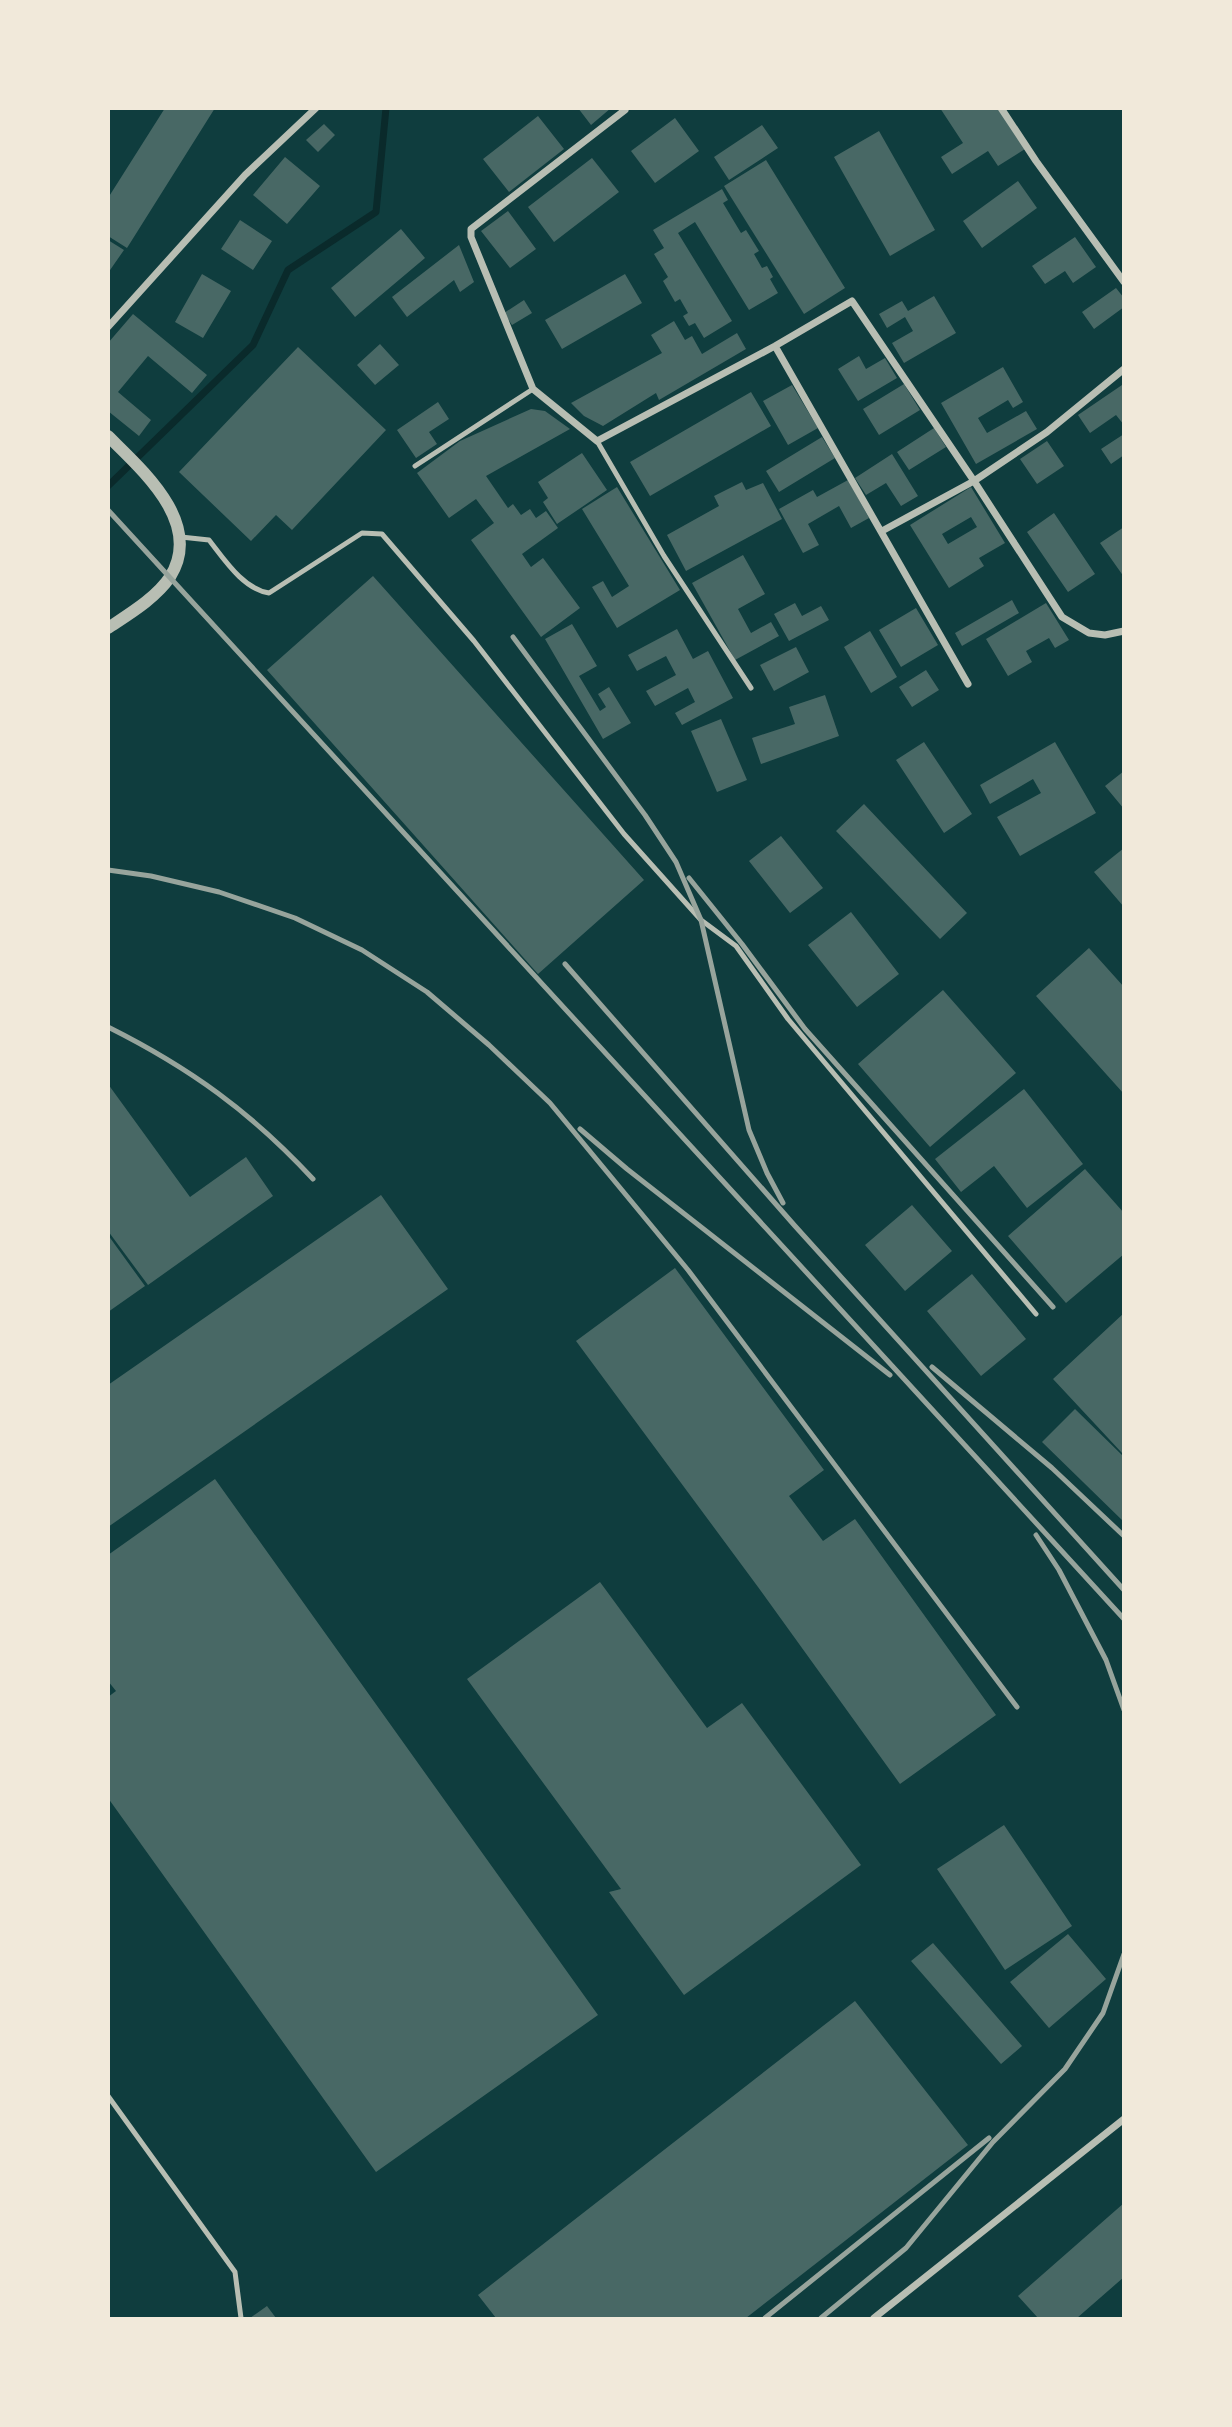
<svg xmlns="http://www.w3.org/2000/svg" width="1232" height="2427" viewBox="0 0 1232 2427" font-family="'PT Sans',sans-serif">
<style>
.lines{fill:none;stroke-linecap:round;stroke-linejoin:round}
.stream{stroke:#0a2a2b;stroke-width:7}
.building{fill:#486865;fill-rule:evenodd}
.service{stroke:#b8beb3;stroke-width:5}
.minor{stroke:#b8beb3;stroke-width:7}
.tertiary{stroke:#b8beb3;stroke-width:12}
.rail{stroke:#97a49c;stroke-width:5}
</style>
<rect width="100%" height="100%" fill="#0f3d3e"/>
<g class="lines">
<!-- stream -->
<path class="stream" d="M 108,486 L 253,345 L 288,270 L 376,212 L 386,108"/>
</g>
<!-- building -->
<path class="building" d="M 165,108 L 215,108 L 127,248 L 108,236 L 108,198 Z
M 578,108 L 611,108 L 591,125 Z
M 940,108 L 999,108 L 1025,149 L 998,166 L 988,151 L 952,174 L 941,157 L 963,143 Z
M 538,116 L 564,149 L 509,192 L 483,159 Z
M 675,118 L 699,151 L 655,183 L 631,151 Z
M 324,124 L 335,135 L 318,152 L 306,140 Z
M 762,125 L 778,148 L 729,180 L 714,157 Z
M 879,131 L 935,230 L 890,256 L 834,157 Z
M 285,157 L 320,186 L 287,224 L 253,195 Z
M 592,158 L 619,192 L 554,242 L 528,207 Z
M 766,160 L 845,288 L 804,314 L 724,186 Z
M 1018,181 L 1037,208 L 982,248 L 963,221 Z
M 722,189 L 728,200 L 723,203 L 741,233 L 746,230 L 759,251 L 754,254 L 762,268 L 767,266 L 773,277 L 770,279 L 778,293 L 749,310 L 695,222 L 678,233 L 732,321 L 704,338 L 695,323 L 689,326 L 683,316 L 688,313 L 680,299 L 675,302 L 663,281 L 668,277 L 654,254 L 664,248 L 653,230 Z
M 508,211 L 536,249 L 510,268 L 481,231 Z
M 240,220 L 272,241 L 253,270 L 221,249 Z
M 401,229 L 425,258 L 355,317 L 331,288 Z
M 1075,237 L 1096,267 L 1073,283 L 1065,271 L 1045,284 L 1032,266 Z
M 108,240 L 124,250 L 108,273 Z
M 459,245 L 474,282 L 460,292 L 454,280 L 407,317 L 392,297 Z
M 202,274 L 231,291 L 203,338 L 175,322 Z
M 625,274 L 642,303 L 562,349 L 545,320 Z
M 1116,288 L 1124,298 L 1124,307 L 1094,329 L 1082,312 Z
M 934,296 L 956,333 L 904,363 L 892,343 L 913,331 L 905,317 L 887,328 L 879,314 L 902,301 L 908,311 Z
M 524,300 L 532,313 L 512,325 L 504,313 Z
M 133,314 L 207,375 L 192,393 L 148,356 L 118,392 L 151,420 L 139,436 L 108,411 L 108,343 Z
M 674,321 L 685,340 L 692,336 L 702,354 L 737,333 L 746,349 L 659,400 L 656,393 L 603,426 L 584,416 L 571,403 L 662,353 L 651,335 Z
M 380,344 L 399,365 L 375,385 L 357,365 Z
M 298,347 L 386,430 L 292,530 L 276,515 L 251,541 L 179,472 Z
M 859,356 L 866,369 L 885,358 L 897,378 L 858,401 L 838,369 Z
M 1003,367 L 1023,402 L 1013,408 L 1008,400 L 978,418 L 987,433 L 1026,411 L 1037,429 L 976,464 L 941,403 Z
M 904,384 L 920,410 L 879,435 L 863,409 Z
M 792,385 L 818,428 L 788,445 L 763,401 Z
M 1122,385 L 1124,425 L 1116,415 L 1090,433 L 1078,415 Z
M 751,392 L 771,426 L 650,496 L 630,462 Z
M 438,402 L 449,419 L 429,432 L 437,444 L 416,458 L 397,430 Z
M 531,409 L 545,411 L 570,429 L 486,476 L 508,508 L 513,504 L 521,515 L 530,509 L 536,518 L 546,511 L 558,528 L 522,554 L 531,567 L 543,558 L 580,608 L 541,637 L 471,540 L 494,523 L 476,499 L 449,518 L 417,473 L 460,441 Z
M 934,428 L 946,447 L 909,470 L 897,452 Z
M 1124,434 L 1124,455 L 1111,464 L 1101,449 Z
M 822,437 L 835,458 L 779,492 L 766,471 Z
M 1047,441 L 1064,466 L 1037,484 L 1020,459 Z
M 582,453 L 607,490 L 557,524 L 543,502 L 548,498 L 538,482 Z
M 892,454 L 918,496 L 901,506 L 886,483 L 866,495 L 855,478 Z
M 848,480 L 869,518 L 851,528 L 839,506 L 808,524 L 819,545 L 803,553 L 779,509 L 813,490 L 817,497 Z
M 742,482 L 746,490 L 763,483 L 782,519 L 686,571 L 667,535 L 719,506 L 714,496 Z
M 617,487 L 680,590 L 617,628 L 592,587 L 603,581 L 612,597 L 629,586 L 582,509 Z
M 971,487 L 1005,543 L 979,558 L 984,566 L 949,588 L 910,525 ZM 971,517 L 977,527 L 948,544 L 942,534 Z
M 1054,513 L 1095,574 L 1068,592 L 1027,532 Z
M 1124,527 L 1124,577 L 1100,543 Z
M 743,555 L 765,594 L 738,609 L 751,633 L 771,622 L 779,636 L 735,660 L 692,583 Z
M 373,576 L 644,880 L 538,974 L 267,670 Z
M 1012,600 L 1019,613 L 962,646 L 955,633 Z
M 795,603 L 802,616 L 821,606 L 829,620 L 789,641 L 774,614 Z
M 1046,603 L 1069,640 L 1055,648 L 1049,638 L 1026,651 L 1032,662 L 1008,676 L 986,639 Z
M 916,608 L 938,645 L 901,667 L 879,630 Z
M 572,624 L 597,666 L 579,676 L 600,711 L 606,707 L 598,694 L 609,687 L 631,723 L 603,739 L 545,639 Z
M 677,629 L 693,659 L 708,651 L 733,698 L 682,725 L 675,713 L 695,702 L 688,688 L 655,706 L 646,691 L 676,675 L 666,656 L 637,671 L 628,655 Z
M 870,631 L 897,677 L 871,693 L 844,647 Z
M 796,647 L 809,672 L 774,691 L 760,665 Z
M 926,670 L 939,690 L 912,707 L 899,687 Z
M 825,695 L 839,736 L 761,764 L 752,738 L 795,724 L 789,707 Z
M 721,719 L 747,780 L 717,792 L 691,731 Z
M 924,742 L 972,814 L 944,833 L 896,760 Z
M 1055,742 L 1096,813 L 1020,856 L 997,817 L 1041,793 L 1033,779 L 990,804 L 980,785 Z
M 1124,771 L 1124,809 L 1105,786 Z
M 864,804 L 967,913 L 940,939 L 836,831 Z
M 781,836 L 823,888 L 790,913 L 749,861 Z
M 1124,848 L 1124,907 L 1094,872 Z
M 851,912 L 899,974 L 857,1007 L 808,945 Z
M 1089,948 L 1124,987 L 1124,1094 L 1036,996 Z
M 943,990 L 1016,1073 L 930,1147 L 858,1064 Z
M 108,1084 L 190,1197 L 246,1157 L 273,1196 L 148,1285 L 108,1231 Z
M 1024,1089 L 1083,1164 L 1027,1208 L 994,1166 L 961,1192 L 935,1159 Z
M 1085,1169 L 1124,1213 L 1124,1254 L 1066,1303 L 1008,1236 Z
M 381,1195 L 448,1289 L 108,1527 L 108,1385 Z
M 912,1205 L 952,1251 L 905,1291 L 865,1245 Z
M 108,1235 L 145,1286 L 108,1312 Z
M 675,1268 L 824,1470 L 789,1496 L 823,1541 L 855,1519 L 996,1715 L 900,1784 L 758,1587 L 576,1341 Z
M 972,1274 L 1026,1339 L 981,1376 L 927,1311 Z
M 1124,1313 L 1124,1452 L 1122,1453 L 1053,1379 Z
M 1075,1409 L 1124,1457 L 1124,1522 L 1042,1442 Z
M 215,1479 L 598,2015 L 376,2172 L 108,1798 L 108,1697 L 116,1691 L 108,1681 L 108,1555 Z
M 600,1582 L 707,1728 L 742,1703 L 861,1865 L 684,1995 L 609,1892 L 621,1889 L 467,1679 Z
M 1004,1825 L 1072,1926 L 1005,1970 L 937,1869 Z
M 1068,1934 L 1106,1979 L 1049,2028 L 1010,1982 Z
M 933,1943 L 1022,2046 L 1001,2064 L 911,1961 Z
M 855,2001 L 968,2145 L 746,2318 L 496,2318 L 478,2295 Z
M 1124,2203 L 1124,2277 L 1077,2318 L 1038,2318 L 1018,2296 Z
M 267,2306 L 276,2318 L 250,2318 Z"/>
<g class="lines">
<!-- service -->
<path class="service" d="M 597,441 L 664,556 L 751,688
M 415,466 L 533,389
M 181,537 L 209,540 C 224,559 243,589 269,593 L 362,533 L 382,534 L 474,641 L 624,834 L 701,920 L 736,946 L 788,1019 L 1036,1314
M 108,2096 L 235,2272 L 241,2318"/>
<!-- minor -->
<path class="minor" d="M 1001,108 L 1036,161 L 1124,282
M 625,110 L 471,229 L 471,237 L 533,389 L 597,441 L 775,346 L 852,301 L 974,481 L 1062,617 L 1089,633 L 1105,635 L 1124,631
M 108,327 L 245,175 L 316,108
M 775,346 L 968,684
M 882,531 L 974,481 L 1047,432 L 1124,369
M 874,2318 L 1124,2119"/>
<!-- tertiary -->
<path class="tertiary" d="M 108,436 C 142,470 204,523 170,577 C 156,598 129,614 108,628"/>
<!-- rail -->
<path class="rail" d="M 108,510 L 1124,1619
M 513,637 L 645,815 L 676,862 L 701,920 L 749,1130 L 767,1173 L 783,1203
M 108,870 L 151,876 L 219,892 L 295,918 L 362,950 L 427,992 L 489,1045 L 550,1103 L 688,1270 L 1017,1707
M 689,878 L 742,944 L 805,1029 L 1053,1307
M 565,964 L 795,1226 L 1124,1590
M 108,1027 C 190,1068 251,1112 313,1179
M 580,1129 L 627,1169 L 890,1375
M 932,1367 L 1052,1468 L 1124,1536
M 1036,1535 L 1059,1570 L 1106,1660 L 1124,1710
M 765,2318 L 989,2138
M 821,2318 L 906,2248 L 993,2142 L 1065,2069 L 1103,2013 L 1124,1954"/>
</g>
<!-- border -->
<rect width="1232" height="2427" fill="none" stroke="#f1e9da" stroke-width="220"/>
</svg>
